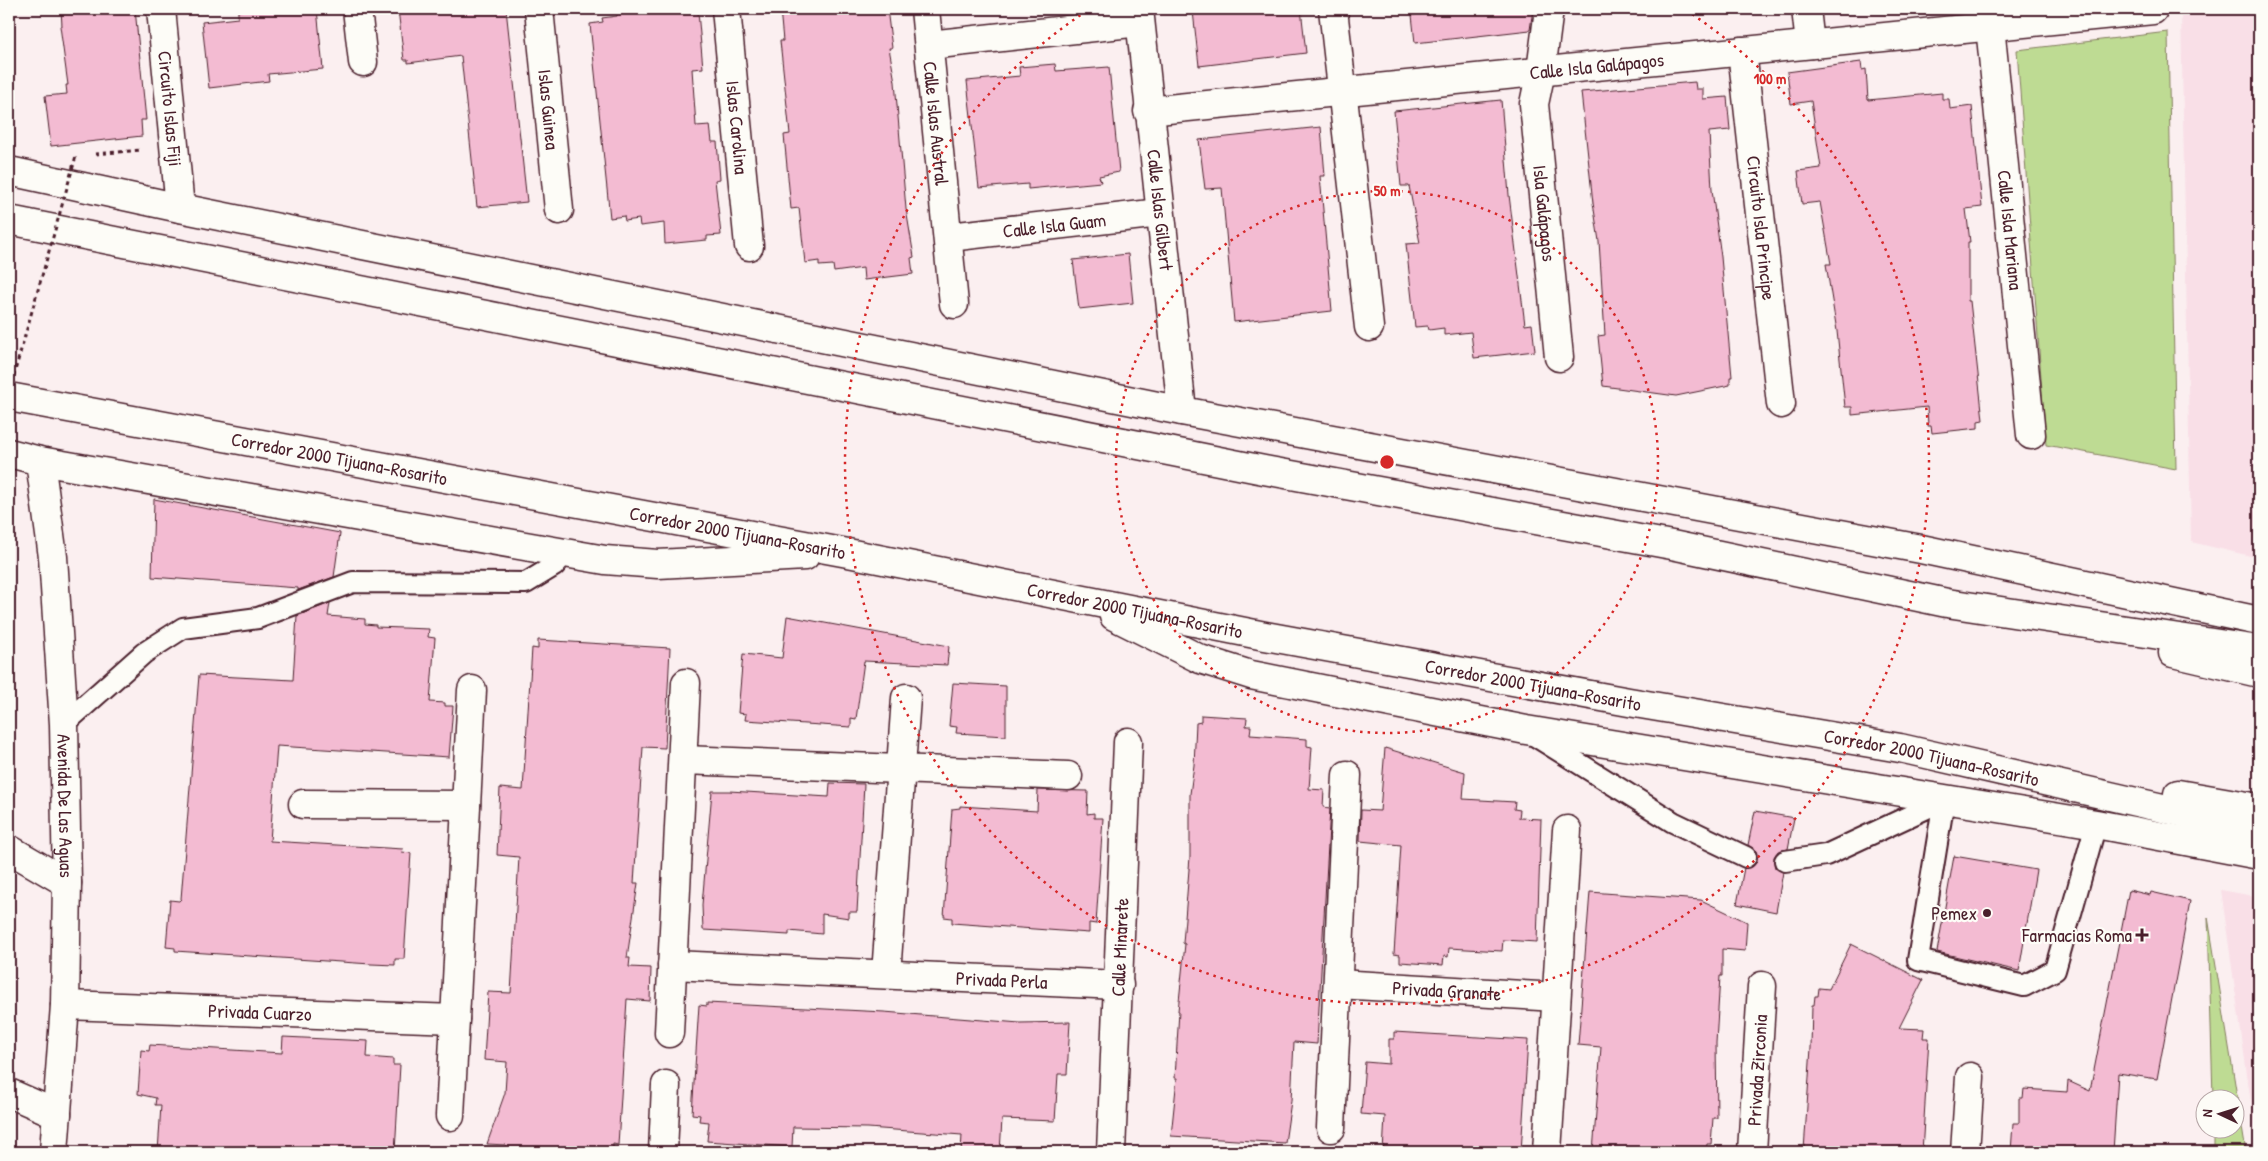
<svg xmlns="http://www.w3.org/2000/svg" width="2268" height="1161" viewBox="0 0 2268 1161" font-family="'Patrick Hand',sans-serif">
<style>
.built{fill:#f9dfe7}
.green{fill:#bedb93;stroke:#847d5f}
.building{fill:#f3bbd2;stroke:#4a1f2b}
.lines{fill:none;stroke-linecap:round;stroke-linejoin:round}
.service-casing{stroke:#4a1f2b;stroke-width:24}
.minor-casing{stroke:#4a1f2b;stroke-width:31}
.secondary-casing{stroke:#4a1f2b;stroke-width:31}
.trunk-casing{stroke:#4a1f2b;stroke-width:31}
.path{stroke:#4a1f2b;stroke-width:3;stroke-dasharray:4 4;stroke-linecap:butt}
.service{stroke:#fdfcf7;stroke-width:20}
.minor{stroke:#fdfcf7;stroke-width:28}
.secondary{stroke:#fdfcf7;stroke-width:28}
.trunk{stroke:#fdfcf7;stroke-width:28}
.path-bridge{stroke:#4a1f2b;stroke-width:3;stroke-dasharray:4 4;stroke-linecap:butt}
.ring{fill:none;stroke:#d62828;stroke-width:2.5;stroke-dasharray:2.5 5}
.poi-dot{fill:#4a1f2b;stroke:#fdfcf7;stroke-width:2}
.labels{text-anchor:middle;stroke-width:4.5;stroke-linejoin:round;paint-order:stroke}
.street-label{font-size:19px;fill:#4a1f2b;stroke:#fdfcf7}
.poi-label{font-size:19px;fill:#4a1f2b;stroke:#fdfcf7;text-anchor:end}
.centre{fill:#d62828;stroke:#fdfcf7;stroke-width:2.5}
.ring-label{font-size:15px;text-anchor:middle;font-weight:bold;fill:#d62828;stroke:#fdfcf7;stroke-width:4.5;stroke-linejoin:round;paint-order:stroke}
</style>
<rect width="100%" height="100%" fill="#fbeff0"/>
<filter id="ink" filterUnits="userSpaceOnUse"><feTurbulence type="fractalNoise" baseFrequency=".02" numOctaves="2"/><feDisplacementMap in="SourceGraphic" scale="10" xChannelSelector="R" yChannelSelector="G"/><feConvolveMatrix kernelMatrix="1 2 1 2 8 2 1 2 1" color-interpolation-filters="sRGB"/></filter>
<g filter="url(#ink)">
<!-- built -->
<path class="built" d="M 2181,9 L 2259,9 L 2259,558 L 2191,542 Z
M 2221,890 L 2259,897 L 2259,1152 L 2258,1152 Z"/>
<!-- green -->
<path class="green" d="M 2168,32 L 2176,469 L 2046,445 L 2017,50 Z
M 2208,917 L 2246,1152 L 2214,1152 L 2214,1129 L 2236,1128 L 2236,1098 L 2213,1098 Z"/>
<!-- building -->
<path class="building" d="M 61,9 L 135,9 L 146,120 L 141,120 L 142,136 L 51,146 L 45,96 L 67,94 L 66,85 L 68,85 L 60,26 L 62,26 Z
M 257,9 L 317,9 L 323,69 L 268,74 L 269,81 L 209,88 L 202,22 L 238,18 L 238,11 Z
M 398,9 L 506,9 L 527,202 L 477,207 L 461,56 L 408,63 L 408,60 L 404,60 Z
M 617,9 L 684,9 L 684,14 L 698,12 L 703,68 L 692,69 L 696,126 L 710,125 L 712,142 L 717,142 L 720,179 L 715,180 L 721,235 L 707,236 L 707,240 L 665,244 L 664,223 L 640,226 L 639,219 L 625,221 L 624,216 L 610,218 L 590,24 L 603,22 L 602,18 L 617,16 Z
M 780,9 L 887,9 L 892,48 L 889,48 L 895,82 L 906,209 L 914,257 L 911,258 L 913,274 L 864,280 L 863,268 L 834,272 L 833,265 L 819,266 L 819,261 L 805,263 L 799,208 L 791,209 L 784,135 L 790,134 L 780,41 L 783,41 Z
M 1210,9 L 1301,9 L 1306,53 L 1199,66 L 1193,11 Z
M 1468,9 L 1533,9 L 1530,30 L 1415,43 L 1412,15 Z
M 1861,62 L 1862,70 L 1866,69 L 1868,100 L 1942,93 L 1942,99 L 1949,99 L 1950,109 L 1972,106 L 1982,207 L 1966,209 L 1970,242 L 1968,242 L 1968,301 L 1970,301 L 1983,420 L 1978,421 L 1978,428 L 1932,433 L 1931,426 L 1928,426 L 1927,407 L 1852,415 L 1852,407 L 1845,407 L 1837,331 L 1826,264 L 1831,264 L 1820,202 L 1802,204 L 1798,171 L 1821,168 L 1811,101 L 1791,104 L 1787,72 Z
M 1055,64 L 1056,71 L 1109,67 L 1119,172 L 1099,176 L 1101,182 L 1028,189 L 1028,184 L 979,188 L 967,81 L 1020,76 L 1019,67 Z
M 1695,82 L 1696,89 L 1703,89 L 1703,99 L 1727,97 L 1730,130 L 1709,132 L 1712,190 L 1721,257 L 1732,377 L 1730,377 L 1730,385 L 1676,396 L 1603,386 L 1598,336 L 1605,335 L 1599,241 L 1593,203 L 1581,92 Z
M 1501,100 L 1509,195 L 1525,325 L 1532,324 L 1535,351 L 1474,358 L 1471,332 L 1444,335 L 1444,328 L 1429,330 L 1428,326 L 1415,327 L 1406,244 L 1420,243 L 1409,186 L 1401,186 L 1394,111 Z
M 1321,127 L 1325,176 L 1320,176 L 1332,311 L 1234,322 L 1222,188 L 1205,189 L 1199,140 Z
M 1128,254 L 1133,303 L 1079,309 L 1073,260 Z
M 154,499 L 340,533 L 334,577 L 298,590 L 298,588 L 152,577 Z
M 330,603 L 328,616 L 365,619 L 365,624 L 376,625 L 376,627 L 429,629 L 428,637 L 435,638 L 430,702 L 445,703 L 445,706 L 453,706 L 449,757 L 277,746 L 270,841 L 403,849 L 402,852 L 411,853 L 404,959 L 395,959 L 395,965 L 371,964 L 175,951 L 175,948 L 166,947 L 170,900 L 179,901 L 181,899 L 199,675 L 293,680 L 297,616 Z
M 787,616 L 949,646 L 947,665 L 864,661 L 856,719 L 851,718 L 851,727 L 745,720 L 746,714 L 738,713 L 743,654 L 782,658 Z
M 538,640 L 670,648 L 665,748 L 643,747 L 634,883 L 638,883 L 627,958 L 630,958 L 629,967 L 651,968 L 650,1001 L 627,999 L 618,1145 L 613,1144 L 613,1152 L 505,1152 L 506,1145 L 487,1144 L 505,1093 L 507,1062 L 484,1060 L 488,992 L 511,993 L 519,857 L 497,855 L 500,788 L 523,790 L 532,648 L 538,649 Z
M 953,683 L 1006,686 L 1006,736 L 956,733 L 957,727 L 949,726 Z
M 1201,715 L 1247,718 L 1246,726 L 1251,726 L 1250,735 L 1307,739 L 1307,746 L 1312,747 L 1309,789 L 1324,790 L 1323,807 L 1330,808 L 1317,1044 L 1294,1042 L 1291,1101 L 1285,1143 L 1171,1136 L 1177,1078 L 1175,1078 L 1179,1011 L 1178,1011 L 1185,944 L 1183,943 L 1190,857 L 1190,794 L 1194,765 L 1196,723 L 1201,722 Z
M 1385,748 L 1465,772 L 1463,799 L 1515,802 L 1514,809 L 1520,810 L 1519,818 L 1541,819 L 1537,942 L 1503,940 L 1502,951 L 1449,948 L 1448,957 L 1444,956 L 1443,965 L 1400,962 L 1400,955 L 1394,954 L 1401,845 L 1360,841 L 1361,810 L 1380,811 Z
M 830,783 L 864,784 L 857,912 L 849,912 L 849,918 L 822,914 L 822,934 L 789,931 L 789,935 L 703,930 L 702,905 L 712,791 L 729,791 L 829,797 Z
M 1038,790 L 1088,791 L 1087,814 L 1094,813 L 1094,818 L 1103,818 L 1096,924 L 1089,923 L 1089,933 L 952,923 L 952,918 L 944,917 L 952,809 L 960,808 L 960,806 L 1037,811 Z
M 1755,811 L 1794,818 L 1788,849 L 1778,851 L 1774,857 L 1775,868 L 1783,872 L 1776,912 L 1737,904 L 1744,868 L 1752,867 L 1757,862 L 1756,851 L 1748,845 Z
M 1954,856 L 2036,870 L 2019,971 L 1937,952 Z
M 2129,890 L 2150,895 L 2151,892 L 2190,901 L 2157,1079 L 2118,1073 L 2113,1152 L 2011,1152 L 2013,1123 L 2019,1123 L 2019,1098 L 2023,1098 L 2024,1089 L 2067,1092 L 2068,1081 L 2090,1091 Z
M 1590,892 L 1701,900 L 1747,922 L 1745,951 L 1722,949 L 1722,976 L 1720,976 L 1716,1043 L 1717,1118 L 1713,1118 L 1711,1144 L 1707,1144 L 1706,1152 L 1593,1152 L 1601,1047 L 1578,1045 Z
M 1851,944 L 1923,980 L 1899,1028 L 1924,1029 L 1923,1038 L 1929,1038 L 1922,1152 L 1810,1152 L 1810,1150 L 1804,1150 L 1811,1048 L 1812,1005 L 1814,1005 L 1815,996 L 1818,996 L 1819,988 L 1829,989 Z
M 707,1003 L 884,1012 L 1020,1023 L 1070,1022 L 1067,1074 L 1058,1074 L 1055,1121 L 1002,1119 L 1000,1152 L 961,1152 L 962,1135 L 868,1128 L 793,1127 L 792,1147 L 707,1141 L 709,1122 L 699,1121 L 700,1115 L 692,1114 L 699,1005 L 707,1006 Z
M 1394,1032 L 1528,1040 L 1521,1152 L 1383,1152 L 1385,1116 L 1361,1114 L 1365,1062 L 1389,1064 L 1389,1039 L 1394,1039 Z
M 283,1037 L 368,1041 L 367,1057 L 393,1059 L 393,1065 L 400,1065 L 395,1152 L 158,1152 L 161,1105 L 155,1105 L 156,1098 L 138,1094 L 141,1050 L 149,1051 L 150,1045 L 282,1053 Z"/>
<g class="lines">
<!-- service casing -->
<g class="service-casing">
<path id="service" d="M 64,724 L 144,653 L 183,628 L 258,618 L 353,582 L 526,583 L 554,566 L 565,553
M 1532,734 L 1673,822 L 1746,857
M 1944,800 L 1918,960 L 2024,986 L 2055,970 L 2096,824
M 1785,861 L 1826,855 L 1944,800"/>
</g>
<!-- minor casing -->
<g class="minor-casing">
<g id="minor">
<path id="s1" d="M 161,9 L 180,208"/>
<path d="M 357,9 L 363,62"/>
<path id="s2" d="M 539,9 L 559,210"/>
<path id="s3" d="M 726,9 L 749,246"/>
<path id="s4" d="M 925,9 L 954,304"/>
<path id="s5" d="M 1139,9 L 1182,411"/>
<path d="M 1333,9 L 1369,327"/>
<path id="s6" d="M 1549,9 L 1541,71 L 1534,104 L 1559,357"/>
<path d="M 1806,9 L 1810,44"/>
<path id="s7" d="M 1990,26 L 2031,435"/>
<path d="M 929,45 L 1140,22"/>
<path id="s8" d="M 1742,51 L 1781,404"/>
<path id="s9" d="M 1148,111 L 2153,10"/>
<path id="s10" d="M 949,237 L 1160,213"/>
<path d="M 684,760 L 1068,776"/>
<path d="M 303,804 L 466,805"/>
<path d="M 9,849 L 67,883"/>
<path id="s11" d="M 672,965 L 1119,985"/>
<path d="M 886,974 L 906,698"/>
<path id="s12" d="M 1338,984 L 1556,997"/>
<path id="s13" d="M 65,1005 L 455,1019"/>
<path d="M 669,1033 L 686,683"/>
<path d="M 9,1093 L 57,1114"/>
<path d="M 450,1116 L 472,690"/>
<path d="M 1331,1128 L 1347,775"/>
<path d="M 663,1152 L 666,1085"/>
<path id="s14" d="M 1111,1152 L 1128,742"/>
<path d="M 1547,1152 L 1567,830"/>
<path id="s15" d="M 1752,1152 L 1762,986"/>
<path d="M 1965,1152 L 1970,1077"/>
</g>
</g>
<!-- secondary casing -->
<g class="secondary-casing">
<g id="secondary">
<path id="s16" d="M 40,461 L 53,557 L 64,724 L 67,883 L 65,1005 L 54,1152"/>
</g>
</g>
<!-- trunk casing -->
<g class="trunk-casing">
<g id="trunk">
<path d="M 9,171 L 180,208 L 1182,411 L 1921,549 L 2259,621"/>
<path d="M 9,220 L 1264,470 L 1672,545 L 1947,603 L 2259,650"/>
<path id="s17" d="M 9,397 L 848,553 L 1265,636 L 1629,702 L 1900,748 L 2259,830"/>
<path d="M 9,453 L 40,461 L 605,560 L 658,564 L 805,556"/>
<path d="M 1114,616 L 1200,659 L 1251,675 L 1526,730 L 2096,824 L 2259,855"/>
<path d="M 2173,653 L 2259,673"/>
<path d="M 2178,794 L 2259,808"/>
</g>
</g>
<!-- path -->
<path class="path" d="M 95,154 L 141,150"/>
<!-- service -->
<use href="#service" class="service"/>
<!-- minor -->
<use href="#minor" class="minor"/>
<!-- secondary -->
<use href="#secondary" class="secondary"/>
<!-- trunk -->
<use href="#trunk" class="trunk"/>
<!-- path-bridge -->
<path class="path-bridge" d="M 9,392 L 76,156"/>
</g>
</g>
<!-- distance rings -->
<g class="ring">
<circle cx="1387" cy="462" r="271"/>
<path d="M1686 10A542 542 0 1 1 1088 10"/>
</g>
<!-- markers -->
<g class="poi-dot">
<circle cx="1987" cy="913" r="5"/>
<path d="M2139.5 927.5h5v5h5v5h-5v5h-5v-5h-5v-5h5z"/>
</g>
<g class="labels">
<!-- street labels -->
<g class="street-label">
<text dy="7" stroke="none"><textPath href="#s9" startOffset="451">Calle Isla Galápagos</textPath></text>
<text dy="7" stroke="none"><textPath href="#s1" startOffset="100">Circuito Islas Fiji</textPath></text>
<text dy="7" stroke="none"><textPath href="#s2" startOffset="101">Islas Guinea</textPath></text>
<text dy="7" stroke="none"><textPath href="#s4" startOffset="115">Calle Islas Austral</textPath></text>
<text dy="7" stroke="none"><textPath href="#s3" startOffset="119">Islas Carolina</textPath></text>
<text dy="7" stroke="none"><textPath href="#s5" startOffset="202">Calle Islas Gilbert</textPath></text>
<text dy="7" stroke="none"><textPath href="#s6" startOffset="206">Isla Galápagos</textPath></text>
<text dy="7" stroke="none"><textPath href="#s10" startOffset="106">Calle Isla Guam</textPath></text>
<text dy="7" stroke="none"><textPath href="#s8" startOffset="178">Circuito Isla Principe</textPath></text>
<text dy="7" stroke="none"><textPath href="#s7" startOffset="205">Calle Isla Mariana</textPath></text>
<text dy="7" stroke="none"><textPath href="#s17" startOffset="336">Corredor 2000 Tijuana-Rosarito</textPath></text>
<text dy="7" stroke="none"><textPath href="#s17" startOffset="741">Corredor 2000 Tijuana-Rosarito</textPath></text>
<text dy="7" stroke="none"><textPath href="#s17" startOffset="1146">Corredor 2000 Tijuana-Rosarito</textPath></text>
<text dy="7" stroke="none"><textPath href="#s17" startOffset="1551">Corredor 2000 Tijuana-Rosarito</textPath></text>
<text dy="7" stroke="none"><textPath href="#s17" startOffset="1956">Corredor 2000 Tijuana-Rosarito</textPath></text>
<text dy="7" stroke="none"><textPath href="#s16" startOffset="346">Avenida De Las Aguas</textPath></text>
<text dy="7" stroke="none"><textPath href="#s14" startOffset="205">Calle Minarete</textPath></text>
<text dy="7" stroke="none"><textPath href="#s11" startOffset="330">Privada Perla</textPath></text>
<text dy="7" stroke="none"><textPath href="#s12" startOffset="109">Privada Granate</textPath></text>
<text dy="7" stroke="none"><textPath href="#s13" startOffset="195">Privada Cuarzo</textPath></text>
<text dy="7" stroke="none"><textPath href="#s15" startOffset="82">Privada Zirconia</textPath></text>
</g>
<!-- poi labels -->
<g class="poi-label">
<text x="1977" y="920">Pemex</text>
<text x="2132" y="942">Farmacias Roma</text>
</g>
</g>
<circle cx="1387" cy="462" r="8" class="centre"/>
<g class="ring-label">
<text x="1770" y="84">100 m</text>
<text x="1387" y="196">50 m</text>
</g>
<!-- margin -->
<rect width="2268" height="1161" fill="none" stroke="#fdfcf7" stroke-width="30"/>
<rect x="15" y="15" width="2238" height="1131" fill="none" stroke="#4a1f2b" stroke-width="2" filter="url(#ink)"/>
<!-- north arrow -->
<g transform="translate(2220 1114) rotate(274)"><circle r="24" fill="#fdfcf7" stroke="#b5a4a5"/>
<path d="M0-4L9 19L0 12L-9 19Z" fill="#4a1f2b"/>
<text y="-8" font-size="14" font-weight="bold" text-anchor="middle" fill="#4a1f2b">N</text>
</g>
</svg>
